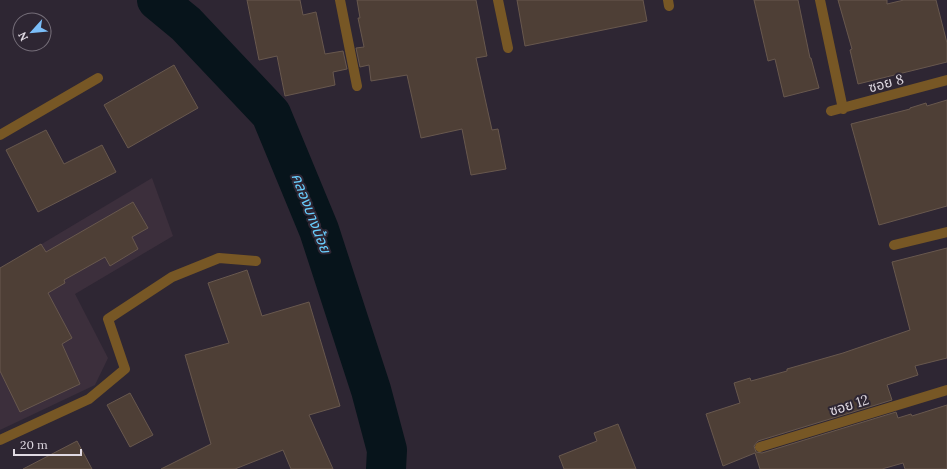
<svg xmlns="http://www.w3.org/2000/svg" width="947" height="469" viewBox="0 0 947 469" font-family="Lora,'Noto Sans Thai',serif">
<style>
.education{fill:#3c2f3c}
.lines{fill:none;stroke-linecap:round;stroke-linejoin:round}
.river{stroke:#07141b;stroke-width:40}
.building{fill:#4e3f36;stroke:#68584e}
.minor{stroke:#775725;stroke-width:10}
.labels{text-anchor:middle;stroke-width:4;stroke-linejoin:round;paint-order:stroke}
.street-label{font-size:14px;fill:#dfd9e2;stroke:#2e2633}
.water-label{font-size:15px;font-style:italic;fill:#69cefe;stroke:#2e2633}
</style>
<rect width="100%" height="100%" fill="#2e2633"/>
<!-- education -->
<path class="education" d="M 152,178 L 173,236 L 75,294 L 108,358 L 95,385 L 0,430 L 0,269 Z"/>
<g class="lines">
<!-- river -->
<path class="river" d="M 157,0 L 186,24 L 271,114 L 319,230 L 371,390 L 387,450 L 386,469"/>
</g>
<!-- building -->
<path class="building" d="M 247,0 L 300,0 L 303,15 L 316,12 L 325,54 L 343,51 L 347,69 L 333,72 L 335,85 L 285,96 L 277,56 L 259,60 Z
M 357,0 L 476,0 L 487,56 L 476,58 L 492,130 L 498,129 L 506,169 L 471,175 L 462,129 L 421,138 L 407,75 L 371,81 L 369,65 L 360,67 L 356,48 L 364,47 L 358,18 L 360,18 Z
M 517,0 L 643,0 L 647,21 L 525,46 Z
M 754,0 L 798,0 L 810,58 L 811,58 L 819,88 L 784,97 L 775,59 L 768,61 Z
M 838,0 L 887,0 L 887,4 L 904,0 L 936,0 L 947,43 L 947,62 L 858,84 L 850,50 L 852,49 Z
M 174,65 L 198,108 L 128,148 L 104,105 Z
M 947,100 L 947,206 L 879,225 L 851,124 L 910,109 L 910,108 L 926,103 L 927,106 Z
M 46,130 L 64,164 L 102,145 L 116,172 L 38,212 L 6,150 Z
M 133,202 L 148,228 L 132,237 L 138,249 L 110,266 L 105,257 L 64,280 L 65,283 L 48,293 L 72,338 L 62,344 L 80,384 L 20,412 L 0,371 L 0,268 L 41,244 L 46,252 Z
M 947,248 L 947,358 L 915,366 L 918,375 L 887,385 L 892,400 L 758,441 L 754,446 L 756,452 L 762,453 L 896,412 L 898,418 L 911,414 L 912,416 L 947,405 L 947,469 L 905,469 L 903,463 L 882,469 L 760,469 L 755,453 L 723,466 L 706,414 L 740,403 L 734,383 L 750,378 L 751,381 L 787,371 L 787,369 L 843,353 L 910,330 L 892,262 Z
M 247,270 L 262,316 L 309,302 L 340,406 L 309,415 L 333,469 L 291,469 L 283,450 L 235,469 L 161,469 L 211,444 L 185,355 L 229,343 L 208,283 Z
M 130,393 L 153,435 L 130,447 L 107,405 Z
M 618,424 L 636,469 L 564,469 L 559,456 L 597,441 L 594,433 Z
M 77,441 L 92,469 L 23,469 Z"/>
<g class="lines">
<!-- minor -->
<path class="minor" d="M 340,0 L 357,86
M 498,0 L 508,48
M 668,0 L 669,6
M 820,0 L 843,109
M 831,111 L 947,80
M 0,135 L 98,78
M 894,245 L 947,232
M 0,440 L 89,399 L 125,369 L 108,319 L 172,277 L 219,258 L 256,261
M 760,447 L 947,390"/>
</g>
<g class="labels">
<!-- street labels -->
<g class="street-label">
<text transform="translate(886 83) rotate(-15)" y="5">ซอย 8</text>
<text transform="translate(849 405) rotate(-17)" y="5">ซอย 12</text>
</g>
<!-- water labels -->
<g class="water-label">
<text transform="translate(311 213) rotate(69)" y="5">คลองบางน้อย</text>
</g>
</g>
<!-- north arrow -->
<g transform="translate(32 32) rotate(243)"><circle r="19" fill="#2e2633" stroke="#756e79"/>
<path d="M0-3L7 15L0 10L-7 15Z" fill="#7bbef9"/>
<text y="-6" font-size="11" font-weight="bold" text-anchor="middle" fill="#dfd9e2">N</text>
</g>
<!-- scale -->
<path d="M14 449v6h67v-6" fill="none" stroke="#dfd9e2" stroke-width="2"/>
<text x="20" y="449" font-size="12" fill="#dfd9e2" stroke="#2e2633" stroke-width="3" paint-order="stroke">20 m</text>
</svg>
